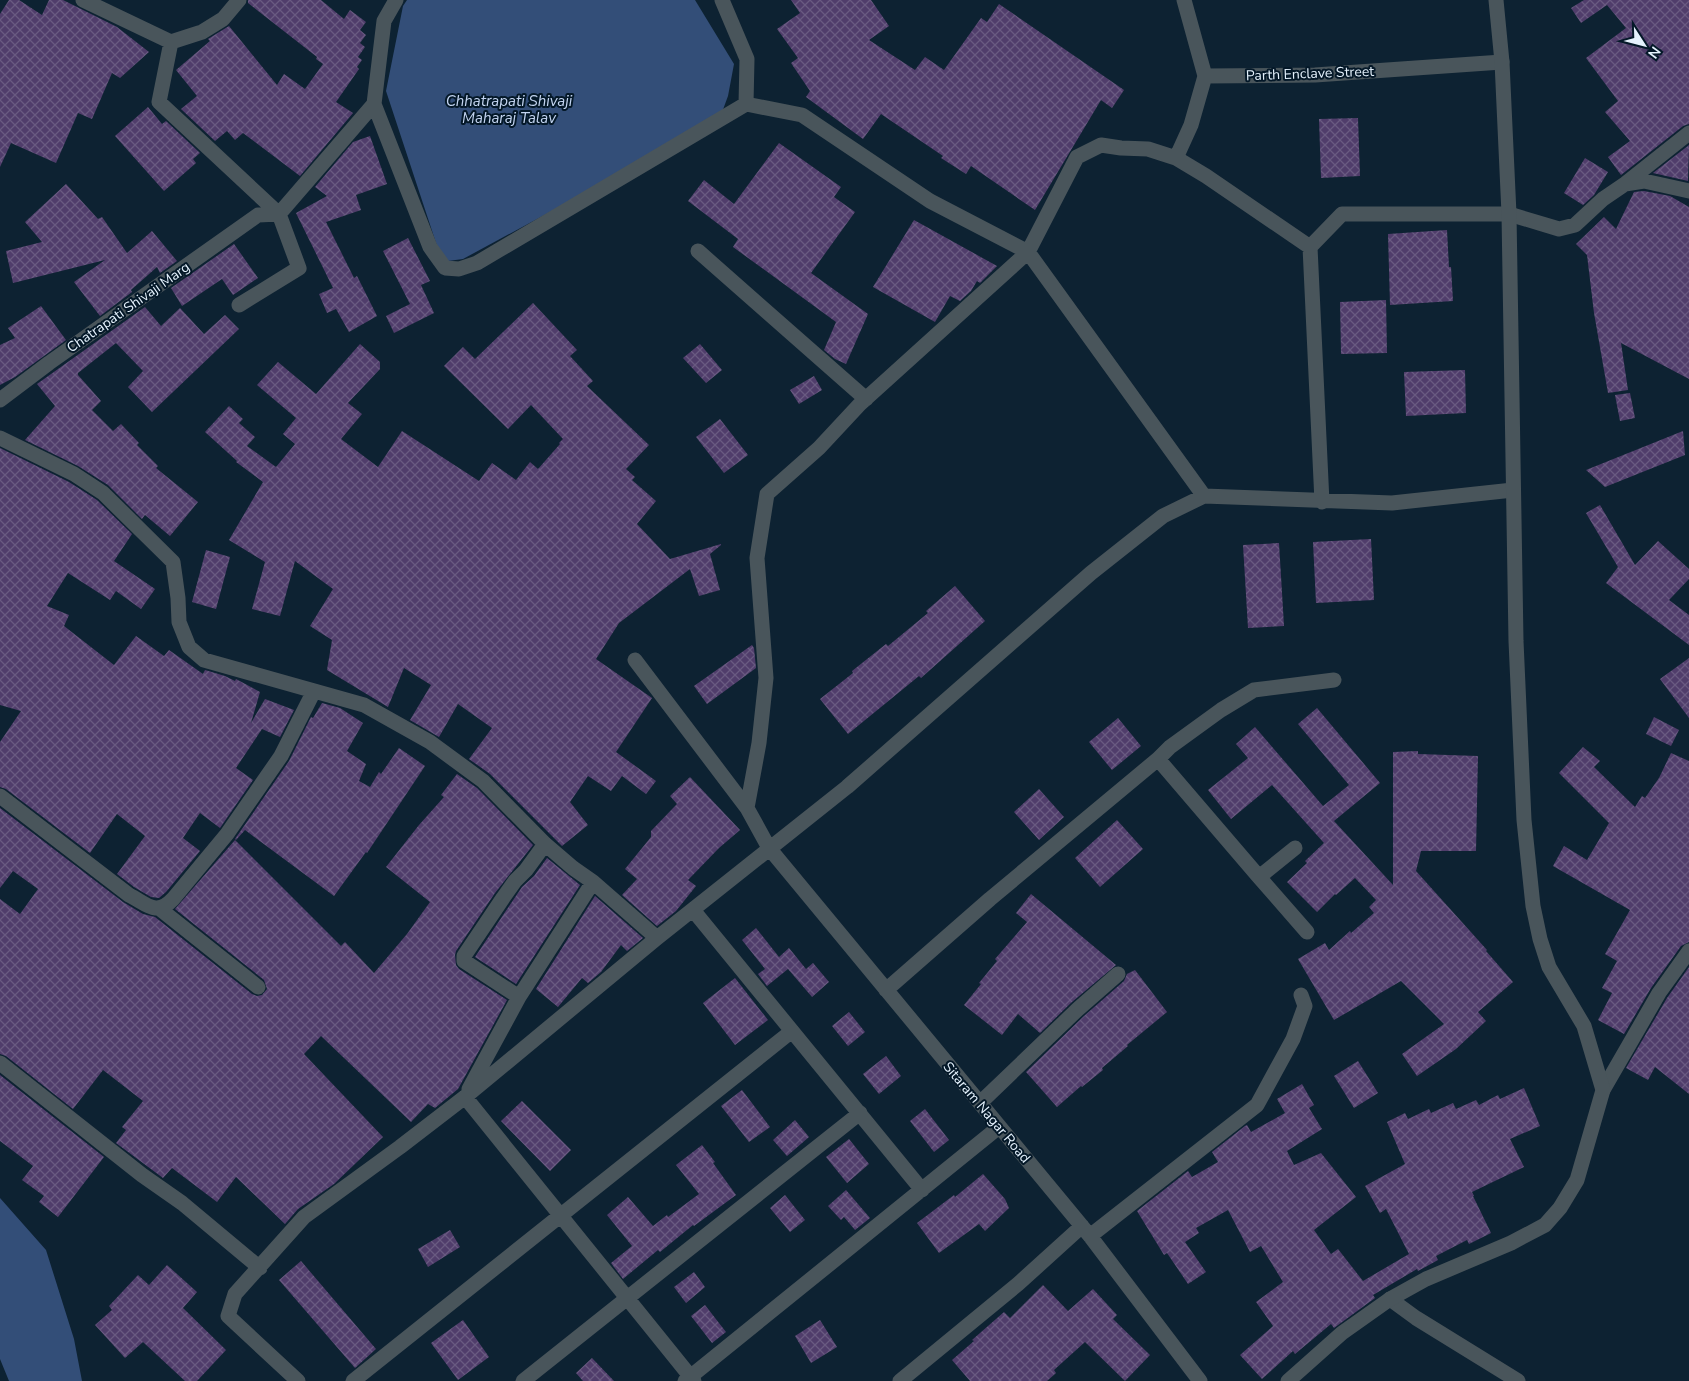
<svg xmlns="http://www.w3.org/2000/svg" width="1689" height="1381" viewBox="0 0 1689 1381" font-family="'Nunito Sans',sans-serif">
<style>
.water{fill:#334e78}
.building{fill:url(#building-cross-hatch)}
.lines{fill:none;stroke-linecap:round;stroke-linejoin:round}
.minor{stroke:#49555b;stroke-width:15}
.tertiary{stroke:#49555b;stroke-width:15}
.labels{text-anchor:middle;stroke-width:4;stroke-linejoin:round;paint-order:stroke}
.street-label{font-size:14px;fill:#e5f2fd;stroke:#041828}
.water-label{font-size:15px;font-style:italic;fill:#c4d5f1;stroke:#041828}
</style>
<defs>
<pattern id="building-cross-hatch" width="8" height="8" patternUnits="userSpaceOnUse" patternTransform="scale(1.25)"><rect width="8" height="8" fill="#503d6b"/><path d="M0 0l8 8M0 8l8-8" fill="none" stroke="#695a81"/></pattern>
</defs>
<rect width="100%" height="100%" fill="#0d2232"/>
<!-- water -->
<path class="water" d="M 407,0 L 695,0 L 734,64 L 728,96 L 721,115 L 707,127 L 463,259 L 448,261 L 439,252 L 386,91 L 403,6 Z
M 0,1198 L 46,1250 L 74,1339 L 82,1381 L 9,1381 L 0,1359 Z"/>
<!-- building -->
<path class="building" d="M 9,0 L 19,0 L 42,15 L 49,0 L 63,0 L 117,27 L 149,52 L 120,78 L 112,73 L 92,119 L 78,113 L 56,163 L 11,143 L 0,167 L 0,14 Z
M 248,0 L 321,0 L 344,19 L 350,10 L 366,22 L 360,30 L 366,35 L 360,43 L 365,47 L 358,57 L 362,60 L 357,67 L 359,69 L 336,102 L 353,113 L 300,176 L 243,133 L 235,140 L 227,131 L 215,141 L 181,109 L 197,96 L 176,70 L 210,41 L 208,39 L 229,26 L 277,85 L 284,74 L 305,89 L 323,64 L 316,59 L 317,57 L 248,3 Z
M 791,0 L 871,0 L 889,26 L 869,40 L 915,70 L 925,57 L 944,70 L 981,18 L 987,22 L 999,4 L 1124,90 L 1112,108 L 1101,100 L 1035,210 L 971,166 L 966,174 L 941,158 L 943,156 L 881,114 L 863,139 L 806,97 L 810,91 L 791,63 L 798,58 L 777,29 L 800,13 Z
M 1584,0 L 1689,0 L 1689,124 L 1683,126 L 1621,175 L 1608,157 L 1630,141 L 1605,112 L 1618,101 L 1586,58 L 1626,28 L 1607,5 L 1581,23 L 1571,8 Z
M 148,107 L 162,124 L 166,121 L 200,153 L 193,159 L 196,163 L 164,191 L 115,136 Z
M 1358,118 L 1360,176 L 1321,178 L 1319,119 Z
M 370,136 L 387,184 L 356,195 L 361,210 L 326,222 L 354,278 L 357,276 L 377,316 L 349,332 L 336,309 L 327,313 L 319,294 L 333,288 L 296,213 L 327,196 L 315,187 L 353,142 Z
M 779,143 L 841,187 L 834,197 L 855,212 L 811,273 L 868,314 L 846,364 L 835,359 L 824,350 L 836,322 L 733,247 L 738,239 L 688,201 L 704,180 L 734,204 Z
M 1689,145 L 1688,181 L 1653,173 Z
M 1585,158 L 1608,172 L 1594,195 L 1583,205 L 1564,193 Z
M 66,184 L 98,219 L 102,217 L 127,253 L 152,231 L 177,261 L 160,273 L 157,267 L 131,290 L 132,292 L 100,316 L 74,282 L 105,260 L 13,283 L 6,251 L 42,242 L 25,222 Z
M 1644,191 L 1670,196 L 1689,207 L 1689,379 L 1621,343 L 1628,390 L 1608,393 L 1594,313 L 1587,255 L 1576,244 L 1604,217 L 1616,229 L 1634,192 Z
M 914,220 L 997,266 L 980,283 L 977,281 L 971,291 L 960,301 L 950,296 L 935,322 L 873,287 Z
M 1447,230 L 1449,267 L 1451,267 L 1453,301 L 1390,305 L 1388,234 Z
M 408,238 L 430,281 L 421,285 L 434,313 L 394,333 L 386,316 L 410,304 L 383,251 Z
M 234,244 L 258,278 L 233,295 L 222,279 L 182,306 L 171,288 Z
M 1386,300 L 1387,353 L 1341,354 L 1340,302 Z
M 533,303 L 577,350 L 570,356 L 593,381 L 587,386 L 649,445 L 626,469 L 635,477 L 632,480 L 656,501 L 637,524 L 670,559 L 721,544 L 721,545 L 710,554 L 720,590 L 699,596 L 690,569 L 619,623 L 596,659 L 652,698 L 616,752 L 656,781 L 646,794 L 622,776 L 611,791 L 588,776 L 570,802 L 588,825 L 562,846 L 490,774 L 469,759 L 492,728 L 458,704 L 439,737 L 410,720 L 431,685 L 404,668 L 388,707 L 327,670 L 332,640 L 310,626 L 333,589 L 295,561 L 280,616 L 252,609 L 265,562 L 229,540 L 263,482 L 236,462 L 237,461 L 205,432 L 229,406 L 243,419 L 239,423 L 255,437 L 247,446 L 276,467 L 295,444 L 283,434 L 296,418 L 257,385 L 278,362 L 316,394 L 360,344 L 380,362 L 380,369 L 348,403 L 362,414 L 341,439 L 378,467 L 402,431 L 479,481 L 492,463 L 516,480 L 530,462 L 538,469 L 560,444 L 559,443 L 563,439 L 531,405 L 508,429 L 444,366 L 463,347 L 475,359 Z
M 41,306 L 66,340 L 15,377 L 0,385 L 0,345 L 15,338 L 8,328 Z
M 145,307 L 161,326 L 180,308 L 204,334 L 225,315 L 239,329 L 152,412 L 128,387 L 143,371 L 116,343 L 78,373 L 78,375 L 101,401 L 92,410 L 113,431 L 121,424 L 139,443 L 137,445 L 158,466 L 156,468 L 198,502 L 170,536 L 145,515 L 142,519 L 108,485 L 78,466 L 25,440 L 55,406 L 37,384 Z
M 700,344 L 722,370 L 706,383 L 683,358 Z
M 1465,370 L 1466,413 L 1406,416 L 1404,372 Z
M 814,376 L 822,390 L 799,404 L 790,390 Z
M 1630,393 L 1635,418 L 1620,421 L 1615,395 Z
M 720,419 L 748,455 L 724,473 L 696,437 Z
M 1683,431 L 1685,455 L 1605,487 L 1586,470 Z
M 0,448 L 69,482 L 97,500 L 132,534 L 114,561 L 155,589 L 141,609 L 116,591 L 110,600 L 68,573 L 47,606 L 69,615 L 64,626 L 114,665 L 136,636 L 164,656 L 169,650 L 203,674 L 205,670 L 225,676 L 235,681 L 236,679 L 260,692 L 251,723 L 265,699 L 294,710 L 280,737 L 262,729 L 236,768 L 253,780 L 220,828 L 200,813 L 183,838 L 200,851 L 166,892 L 159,898 L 151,897 L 134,887 L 117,874 L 145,836 L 117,814 L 90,853 L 6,789 L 0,787 L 0,742 L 21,711 L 0,705 Z
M 1600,505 L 1635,565 L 1658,541 L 1689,569 L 1689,579 L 1669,600 L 1689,615 L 1689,645 L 1606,583 L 1618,567 L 1586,513 Z
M 1371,539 L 1374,600 L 1316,603 L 1313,542 Z
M 1279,543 L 1284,626 L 1248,628 L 1243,545 Z
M 206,550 L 230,557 L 216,609 L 192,602 Z
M 955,586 L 985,621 L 921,678 L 919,676 L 848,734 L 820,699 L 853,673 L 852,671 L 886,644 L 888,646 L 928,613 L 926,611 Z
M 752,645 L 754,648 L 756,668 L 707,704 L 694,686 Z
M 1689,658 L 1689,718 L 1660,679 Z
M 322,703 L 340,708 L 363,723 L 347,751 L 366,764 L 359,781 L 370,787 L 379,772 L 381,774 L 399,748 L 425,766 L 367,853 L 366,852 L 334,896 L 245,830 L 236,840 L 235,839 L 289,761 L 311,717 L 313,718 Z
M 1317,708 L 1380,783 L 1334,821 L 1393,885 L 1393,752 L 1418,751 L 1418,754 L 1478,756 L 1476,851 L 1421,851 L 1416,871 L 1487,950 L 1486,951 L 1513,982 L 1478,1012 L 1486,1021 L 1456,1049 L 1417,1076 L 1402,1054 L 1444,1024 L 1401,981 L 1334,1020 L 1298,959 L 1325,943 L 1329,950 L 1350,931 L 1351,933 L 1374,913 L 1369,907 L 1376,900 L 1355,878 L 1336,895 L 1335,894 L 1317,912 L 1287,882 L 1307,863 L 1305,861 L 1324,843 L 1272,785 L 1231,819 L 1208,790 L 1248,758 L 1236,744 L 1255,727 L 1323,806 L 1349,785 L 1298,724 Z
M 1654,717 L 1679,730 L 1671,746 L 1646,734 Z
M 1118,718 L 1141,746 L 1112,770 L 1089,742 Z
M 1583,747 L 1600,761 L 1594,767 L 1635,807 L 1642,796 L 1645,798 L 1659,778 L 1671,753 L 1689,761 L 1689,942 L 1681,946 L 1651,988 L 1624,1034 L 1598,1020 L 1612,993 L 1602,988 L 1617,961 L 1605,954 L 1630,910 L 1553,866 L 1564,846 L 1587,860 L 1609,823 L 1559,773 Z
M 457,774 L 477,788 L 533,845 L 495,893 L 456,951 L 455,955 L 456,965 L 459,969 L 507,1000 L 458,1089 L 435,1108 L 428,1104 L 411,1122 L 321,1036 L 304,1054 L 383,1137 L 334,1184 L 298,1209 L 285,1224 L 236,1177 L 217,1202 L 172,1168 L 163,1178 L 116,1143 L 126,1130 L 122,1127 L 143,1101 L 103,1070 L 73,1109 L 6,1056 L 0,1054 L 0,899 L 20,914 L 38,889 L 13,871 L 0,888 L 0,808 L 123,902 L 143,914 L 155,917 L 252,994 L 257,996 L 262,995 L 267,989 L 264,980 L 175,909 L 235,840 L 341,946 L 345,942 L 374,973 L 407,934 L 430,902 L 386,867 L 419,825 L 444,797 L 441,795 Z
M 690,777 L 740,830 L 719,848 L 688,880 L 696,886 L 676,911 L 657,926 L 622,895 L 637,879 L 625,869 L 651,837 L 651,831 L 677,804 L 670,796 Z
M 1039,789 L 1064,817 L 1039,840 L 1014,812 Z
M 1117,820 L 1143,849 L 1100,887 L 1075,858 Z
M 547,858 L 580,885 L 516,984 L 475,957 L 522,887 L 534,876 Z
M 1031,894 L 1116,965 L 1072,1002 L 1040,1033 L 1018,1014 L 1002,1035 L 964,1005 L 981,984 L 979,983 L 997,961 L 995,959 L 1027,922 L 1016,913 Z
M 595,896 L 643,938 L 627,951 L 621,945 L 601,972 L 588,983 L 582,978 L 558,1007 L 536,989 Z
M 756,928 L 779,957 L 789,948 L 806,969 L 813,963 L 829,982 L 812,997 L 788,969 L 767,986 L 758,974 L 765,969 L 742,940 Z
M 1689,967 L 1689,1094 L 1655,1067 L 1648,1080 L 1626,1068 L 1667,998 Z
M 1135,970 L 1167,1012 L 1127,1045 L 1128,1046 L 1102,1068 L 1103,1070 L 1082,1087 L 1081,1086 L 1057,1107 L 1026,1072 L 1084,1016 L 1124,981 L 1127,974 Z
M 735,978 L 768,1020 L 735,1045 L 703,1003 Z
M 849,1012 L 865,1032 L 848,1046 L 832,1026 Z
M 886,1056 L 901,1076 L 879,1094 L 863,1074 Z
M 1358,1061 L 1378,1093 L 1354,1108 L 1334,1076 Z
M 0,1075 L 104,1157 L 58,1217 L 39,1202 L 44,1196 L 22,1180 L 33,1166 L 0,1141 Z
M 1302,1084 L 1314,1105 L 1309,1108 L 1322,1129 L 1287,1151 L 1294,1165 L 1321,1153 L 1356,1197 L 1314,1230 L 1331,1254 L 1338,1249 L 1363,1281 L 1409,1254 L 1386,1209 L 1380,1213 L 1365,1186 L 1405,1164 L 1387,1122 L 1405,1113 L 1408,1119 L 1429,1109 L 1431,1113 L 1453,1103 L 1456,1109 L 1476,1100 L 1479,1105 L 1498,1095 L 1500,1099 L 1524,1088 L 1540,1126 L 1510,1139 L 1524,1167 L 1472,1192 L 1474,1196 L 1473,1196 L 1491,1233 L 1469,1244 L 1467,1240 L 1436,1256 L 1438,1260 L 1418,1271 L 1417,1269 L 1373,1295 L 1375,1298 L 1334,1328 L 1331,1324 L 1295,1354 L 1293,1351 L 1262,1379 L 1240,1355 L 1273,1326 L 1256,1302 L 1283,1282 L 1261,1246 L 1250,1252 L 1228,1210 L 1196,1228 L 1199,1233 L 1185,1242 L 1206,1272 L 1188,1284 L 1167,1253 L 1164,1255 L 1137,1211 L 1188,1171 L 1192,1177 L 1218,1162 L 1212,1152 L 1245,1126 L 1247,1125 L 1251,1132 L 1285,1113 L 1277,1099 Z
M 742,1090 L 770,1127 L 749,1142 L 721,1106 Z
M 522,1101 L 571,1150 L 550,1171 L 501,1121 Z
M 925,1109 L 949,1140 L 934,1152 L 910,1121 Z
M 795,1120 L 809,1137 L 787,1156 L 773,1140 Z
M 849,1139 L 869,1164 L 847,1183 L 826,1157 Z
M 702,1145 L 715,1162 L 713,1163 L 736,1195 L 694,1226 L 693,1225 L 660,1252 L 658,1250 L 623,1279 L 611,1263 L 632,1246 L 607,1215 L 628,1197 L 653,1226 L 667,1215 L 668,1217 L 699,1194 L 676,1165 Z
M 983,1174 L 1005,1199 L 1009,1208 L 985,1231 L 979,1224 L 939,1253 L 917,1223 L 954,1195 L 955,1197 Z
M 846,1190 L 870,1218 L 855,1230 L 844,1217 L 841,1220 L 828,1206 Z
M 785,1195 L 805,1220 L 790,1232 L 770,1208 Z
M 450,1230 L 460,1247 L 428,1267 L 418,1249 Z
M 301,1261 L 376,1349 L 355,1368 L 279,1280 Z
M 167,1265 L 197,1292 L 183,1308 L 226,1350 L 197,1381 L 185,1381 L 143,1342 L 125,1358 L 95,1325 L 112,1310 L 109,1306 L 138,1275 L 149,1285 Z
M 694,1272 L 705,1287 L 686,1303 L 674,1287 Z
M 1043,1285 L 1068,1311 L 1093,1289 L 1117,1315 L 1113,1319 L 1150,1355 L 1125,1381 L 1085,1342 L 1054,1370 L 1056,1373 L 1047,1381 L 970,1381 L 952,1360 L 974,1341 L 972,1340 L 1004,1312 L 1010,1318 Z
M 705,1305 L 726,1332 L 712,1343 L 691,1316 Z
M 463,1320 L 489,1357 L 458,1380 L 431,1343 Z
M 820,1320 L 837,1347 L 811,1363 L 795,1336 Z
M 592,1358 L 614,1381 L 583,1381 L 576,1373 Z"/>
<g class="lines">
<!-- minor -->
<path class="minor" d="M 83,0 L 171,42 L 202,32 L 223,19 L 239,0
M 722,0 L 747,59 L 746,104
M 1184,0 L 1205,76
M 374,104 L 430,247 L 445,268 L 459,269 L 477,263 L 746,104 L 802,115 L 930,201 L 1028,252 L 1204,496
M 1176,158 L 1191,125 L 1205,76 L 1315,75 L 1502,62
M 1626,183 L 1689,133
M 1310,247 L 1322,502
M 698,251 L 866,399
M 239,305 L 299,268 L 279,214 L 374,104 L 384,21 L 396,0
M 0,400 L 49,363 L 258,215 L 279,214 L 159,102 L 171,42
M 0,438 L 74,474 L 103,493 L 173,562 L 178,598 L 179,622 L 189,647 L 204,660 L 364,705 L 430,742 L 483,781 L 545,844 L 573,868 L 593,882 L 657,938
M 635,660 L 747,808 L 769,848 L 1090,1236 L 1200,1381
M 1158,759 L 1259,877 L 1295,848
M 0,796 L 129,895 C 147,904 156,917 173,899 L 227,834 L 281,756 L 314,691
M 747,808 L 759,743 L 766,678 L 757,558 L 767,494 L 819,448 L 860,404 L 1028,252 L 1077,157 L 1101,145 L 1121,148 L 1148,149 L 1176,158 L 1206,176 L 1310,247 L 1342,214 L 1509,214 L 1559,229 L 1575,225 L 1603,199 L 1625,184 L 1644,181 L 1689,191
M 1259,877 L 1307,932
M 160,909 L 258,987
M 693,910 L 922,1190
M 886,990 L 990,899 L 1158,759 L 1170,747 L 1221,710 L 1254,690 L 1334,680
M 519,997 L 464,961 L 464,956 L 503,898 L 515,881 L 526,870 L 545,844
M 0,1063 L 142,1175 L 182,1203 L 260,1268
M 469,1089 L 519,997 L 593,882
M 1603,1090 L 1659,993 L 1689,951
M 465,1097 L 694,1381
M 980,1103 L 1078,1009 L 1118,974
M 1090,1236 L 1257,1105 L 1293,1039 L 1305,1006 L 1301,995
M 1390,1299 L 1416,1318 L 1518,1381
M 298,1381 L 228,1316 L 235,1294 L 304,1217 L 400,1147 L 465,1097 L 657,938 L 847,787 L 1091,573 L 1163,516 L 1204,496 L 1392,503 L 1513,490
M 353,1381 L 792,1031
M 523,1381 L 860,1113
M 685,1381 L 999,1127
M 900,1381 L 1018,1284 L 1082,1226"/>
<!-- tertiary -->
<path class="tertiary" d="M 1288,1381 L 1342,1333 L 1390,1299 L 1426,1279 L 1511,1243 L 1545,1225 L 1560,1208 L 1577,1180 L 1603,1090 L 1584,1026 L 1549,967 L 1540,939 L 1533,906 L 1524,820 L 1516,641 L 1509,214 L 1502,62 L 1496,0"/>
</g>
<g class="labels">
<!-- street labels -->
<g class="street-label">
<text transform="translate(1310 73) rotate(-2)" y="5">Parth Enclave Street</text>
<text transform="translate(128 307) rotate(-35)" y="5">Chatrapati Shivaji Marg</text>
<text transform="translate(987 1112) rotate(50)" y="5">Sitaram Nagar Road</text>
</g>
<!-- water labels -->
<g class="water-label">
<text x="509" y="106">Chhatrapati Shivaji<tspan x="509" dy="17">Maharaj Talav</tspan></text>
</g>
</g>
<!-- north arrow -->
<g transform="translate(1644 45) rotate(126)" stroke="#041828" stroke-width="4" paint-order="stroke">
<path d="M0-4L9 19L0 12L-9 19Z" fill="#e5f2fd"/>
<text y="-8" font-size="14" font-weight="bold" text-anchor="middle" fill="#e5f2fd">N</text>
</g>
</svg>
